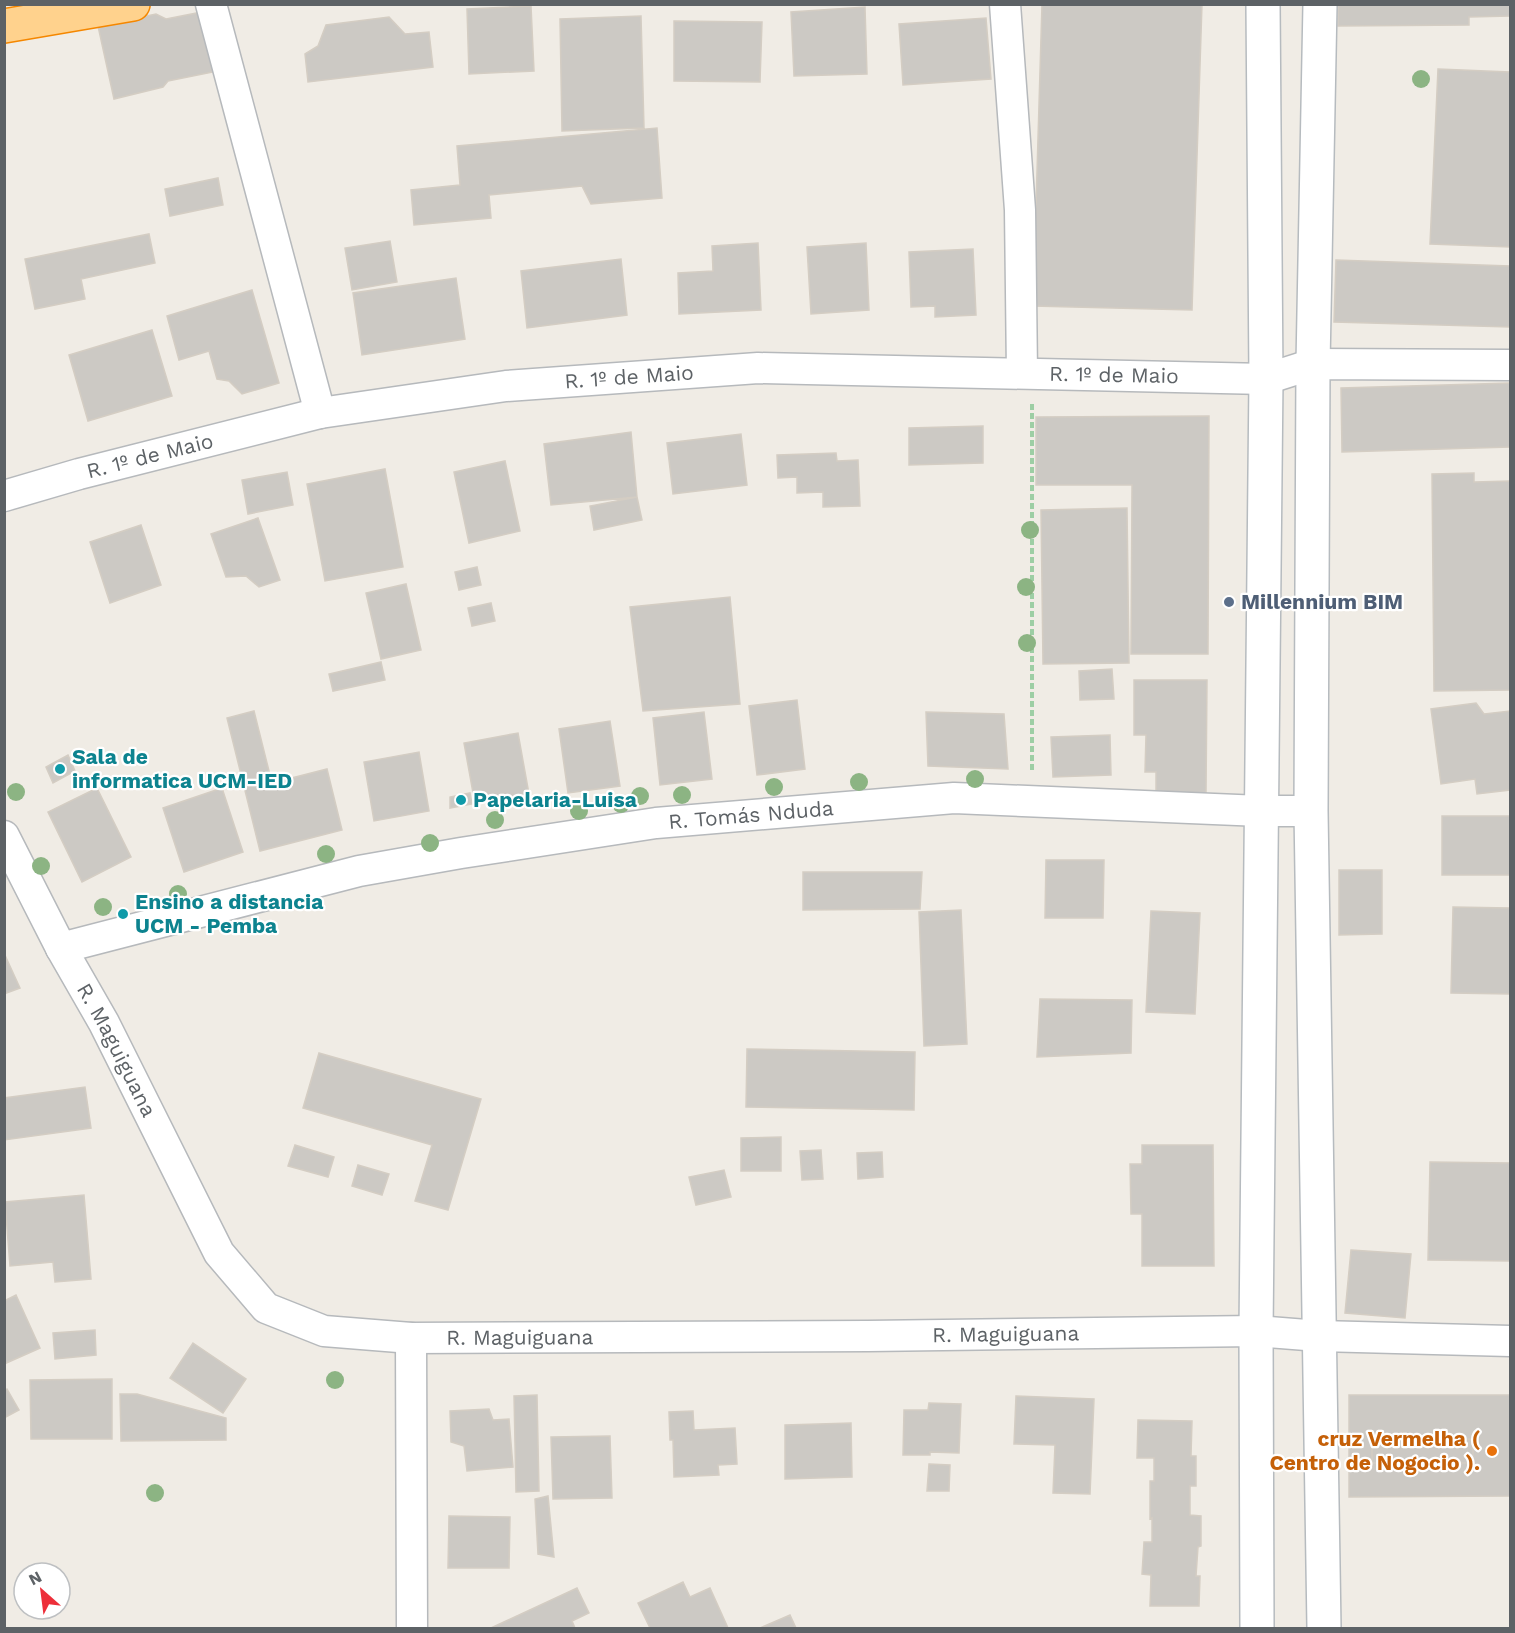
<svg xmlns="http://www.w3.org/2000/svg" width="1515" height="1633" viewBox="0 0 1515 1633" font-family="'Work Sans',sans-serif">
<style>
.building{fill:#ccc9c4;stroke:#d4cdc3;stroke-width:1.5;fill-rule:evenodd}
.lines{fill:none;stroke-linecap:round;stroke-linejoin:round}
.street-casing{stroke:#b6b9bc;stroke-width:33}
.secondary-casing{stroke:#b6bbbf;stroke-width:36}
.highway-casing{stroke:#f58700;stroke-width:36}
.path{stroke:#9dcea4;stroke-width:4;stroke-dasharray:6 3;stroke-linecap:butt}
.street{stroke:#fff;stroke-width:30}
.secondary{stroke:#fff;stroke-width:33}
.highway{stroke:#ffd28d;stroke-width:33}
.tree{fill:#8cb483}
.service-dot{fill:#5c6f8a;stroke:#fff;stroke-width:2}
.culture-dot{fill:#0f9aa8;stroke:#fff;stroke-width:2}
.food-dot{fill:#e8710a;stroke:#fff;stroke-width:2}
.labels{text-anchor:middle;stroke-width:4.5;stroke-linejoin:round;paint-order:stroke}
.street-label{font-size:21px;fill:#5d6266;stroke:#fff}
.service-label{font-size:21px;font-weight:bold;fill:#4e5e75;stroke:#fff;text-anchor:start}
.culture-label{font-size:21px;font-weight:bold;fill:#0d838f;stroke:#fff;text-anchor:start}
.food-label{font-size:21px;font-weight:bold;fill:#c56008;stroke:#fff;text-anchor:end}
</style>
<rect width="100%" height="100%" fill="#f0ece5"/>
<!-- building -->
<path class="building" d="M 1042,4 L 1202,4 L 1192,310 L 1033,306 Z
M 1338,4 L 1510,4 L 1510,16 L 1469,17 L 1469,25 L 1338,26 Z
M 531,6 L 534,71 L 469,74 L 467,9 Z
M 865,7 L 867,74 L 794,76 L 791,12 Z
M 202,12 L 213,72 L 168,81 L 163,87 L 114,99 L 98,26 L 156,14 L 166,19 Z
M 641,16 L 644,128 L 562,131 L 560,19 Z
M 389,17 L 405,34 L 429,32 L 433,67 L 308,82 L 305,54 L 318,46 L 326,25 Z
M 986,18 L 991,79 L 903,85 L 899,24 Z
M 674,21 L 762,22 L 760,82 L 674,81 Z
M 1438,69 L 1510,72 L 1510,247 L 1430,244 Z
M 657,128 L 662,198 L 591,204 L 582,186 L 489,195 L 491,218 L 414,225 L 411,190 L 460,185 L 457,146 Z
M 218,178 L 223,205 L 170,216 L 165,189 Z
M 149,234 L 155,263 L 81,279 L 85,299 L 35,309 L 25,259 Z
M 390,241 L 397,282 L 352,290 L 345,248 Z
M 758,243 L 761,310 L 679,314 L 678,273 L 713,271 L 712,246 Z
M 866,243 L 869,310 L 811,314 L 807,247 Z
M 973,249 L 976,315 L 935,317 L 935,306 L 911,307 L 909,252 Z
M 621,259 L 627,315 L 527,328 L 521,271 Z
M 1336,260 L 1510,266 L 1510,327 L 1334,322 Z
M 456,278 L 465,339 L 362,355 L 353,293 Z
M 252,290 L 279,383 L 242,394 L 229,381 L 217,379 L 209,351 L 179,360 L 167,316 Z
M 152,330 L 172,396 L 88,421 L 69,355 Z
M 1510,383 L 1510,447 L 1342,452 L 1341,388 Z
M 1209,416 L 1208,654 L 1131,654 L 1132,485 L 1036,485 L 1036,417 Z
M 983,426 L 983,463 L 909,465 L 909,428 Z
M 631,432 L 637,497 L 551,505 L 544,444 Z
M 741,434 L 747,485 L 673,494 L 667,443 Z
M 836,453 L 837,461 L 858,460 L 860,506 L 823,507 L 823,492 L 797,493 L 797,477 L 778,478 L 777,455 Z
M 505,461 L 520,531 L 469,543 L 454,472 Z
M 385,469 L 403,567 L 325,581 L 307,484 Z
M 287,472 L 293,505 L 248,514 L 242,480 Z
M 1474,473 L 1474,482 L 1510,481 L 1510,690 L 1434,691 L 1432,474 Z
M 637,497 L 642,520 L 594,530 L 590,506 Z
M 1127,508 L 1129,663 L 1043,664 L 1041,510 Z
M 258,518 L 280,580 L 259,587 L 246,576 L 226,577 L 211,534 Z
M 141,525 L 161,585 L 110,603 L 90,542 Z
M 477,567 L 481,585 L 459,590 L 455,572 Z
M 406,584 L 421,650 L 381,659 L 366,593 Z
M 730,597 L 740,704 L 643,711 L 630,607 Z
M 491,603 L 495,621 L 472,626 L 468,608 Z
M 381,662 L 385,680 L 333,691 L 329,674 Z
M 1112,669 L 1114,699 L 1080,700 L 1079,671 Z
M 1134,680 L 1207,680 L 1206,793 L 1156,792 L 1156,772 L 1145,772 L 1146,735 L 1134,735 Z
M 797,700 L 805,769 L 757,775 L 749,706 Z
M 1476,703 L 1484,714 L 1510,711 L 1510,790 L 1477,794 L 1475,779 L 1441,784 L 1431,709 Z
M 254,711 L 272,783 L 327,769 L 342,830 L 260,851 L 227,718 Z
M 704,712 L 712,779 L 660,785 L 653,718 Z
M 926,712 L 1004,714 L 1008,769 L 928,766 Z
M 610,721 L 620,786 L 568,793 L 559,729 Z
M 518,733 L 529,794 L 475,804 L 464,743 Z
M 1110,735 L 1111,775 L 1053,777 L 1051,737 Z
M 419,752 L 429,811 L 374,821 L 364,762 Z
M 68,755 L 75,771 L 53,783 L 46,767 Z
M 97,788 L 131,857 L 82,882 L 48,812 Z
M 222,788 L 243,852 L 184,872 L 163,808 Z
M 470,793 L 472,804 L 450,808 L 450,797 Z
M 1442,816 L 1510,816 L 1510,875 L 1442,875 Z
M 1046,860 L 1104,860 L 1103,918 L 1045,918 Z
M 1339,870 L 1382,870 L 1382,934 L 1339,935 Z
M 803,872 L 922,872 L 920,909 L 803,910 Z
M 1453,907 L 1510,908 L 1510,994 L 1451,993 Z
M 961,910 L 967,1044 L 924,1046 L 919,912 Z
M 1151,911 L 1200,913 L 1195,1014 L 1146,1012 Z
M 4,953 L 20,988 L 4,994 Z
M 1040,999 L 1132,1000 L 1131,1053 L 1037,1057 Z
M 747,1049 L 915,1052 L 914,1110 L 746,1107 Z
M 319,1053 L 481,1099 L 448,1210 L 415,1201 L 432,1145 L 303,1108 Z
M 85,1087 L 91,1128 L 4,1140 L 4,1098 Z
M 781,1137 L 781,1171 L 741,1171 L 741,1138 Z
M 295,1145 L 334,1157 L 328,1177 L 288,1166 Z
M 1142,1145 L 1213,1145 L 1214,1266 L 1142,1266 L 1142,1214 L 1131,1214 L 1130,1164 L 1142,1164 Z
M 821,1150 L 823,1179 L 802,1180 L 800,1151 Z
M 882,1152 L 883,1177 L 858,1179 L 857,1153 Z
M 1430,1162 L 1510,1163 L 1510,1261 L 1428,1260 Z
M 358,1165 L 389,1174 L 382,1195 L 352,1186 Z
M 724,1170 L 731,1197 L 696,1205 L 689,1177 Z
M 84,1195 L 91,1279 L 55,1282 L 53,1262 L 10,1266 L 5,1202 Z
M 1351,1250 L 1411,1254 L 1405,1318 L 1345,1313 Z
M 16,1295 L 40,1348 L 4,1364 L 4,1301 Z
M 95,1330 L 96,1355 L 55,1359 L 53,1333 Z
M 193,1343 L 246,1379 L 223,1413 L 170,1378 Z
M 112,1379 L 112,1439 L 31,1439 L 30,1380 Z
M 7,1389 L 19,1410 L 4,1418 L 4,1391 Z
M 120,1394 L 137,1394 L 226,1418 L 226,1440 L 121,1441 Z
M 537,1395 L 539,1491 L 516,1492 L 514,1396 Z
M 1349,1395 L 1510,1395 L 1510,1496 L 1349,1497 ZM 1473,1439 L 1473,1463 L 1372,1463 L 1372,1440 Z
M 1016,1396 L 1094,1399 L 1090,1494 L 1053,1493 L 1055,1445 L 1014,1444 Z
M 929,1403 L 961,1404 L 959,1453 L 930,1452 L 930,1455 L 903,1455 L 904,1410 L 928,1410 Z
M 489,1409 L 493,1420 L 509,1419 L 513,1467 L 467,1471 L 464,1446 L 451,1442 L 450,1411 Z
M 693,1411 L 694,1430 L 735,1428 L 737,1464 L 718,1465 L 719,1475 L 674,1477 L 673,1440 L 670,1440 L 669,1412 Z
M 1138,1420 L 1192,1421 L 1191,1456 L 1196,1456 L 1196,1486 L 1190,1486 L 1190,1515 L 1201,1516 L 1201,1546 L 1198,1547 L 1196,1576 L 1200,1576 L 1199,1606 L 1150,1606 L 1151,1575 L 1142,1574 L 1144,1542 L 1152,1542 L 1152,1518 L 1150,1519 L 1150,1481 L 1154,1481 L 1154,1458 L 1137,1458 Z
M 851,1423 L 852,1477 L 785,1479 L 785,1425 Z
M 610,1436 L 612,1498 L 553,1499 L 551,1437 Z
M 1473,1439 L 1473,1463 L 1372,1463 L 1372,1440 Z
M 929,1464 L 950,1465 L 949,1491 L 927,1491 Z
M 548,1496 L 554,1557 L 538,1554 L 535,1499 Z
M 449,1516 L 510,1517 L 509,1568 L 448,1568 Z
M 683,1582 L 690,1597 L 710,1588 L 728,1628 L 650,1628 L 638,1603 Z
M 577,1588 L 589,1613 L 572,1621 L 575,1628 L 491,1628 Z
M 790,1615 L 796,1628 L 760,1628 Z"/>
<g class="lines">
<!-- street casing -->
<g class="street-casing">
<g id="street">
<path d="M 211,4 L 320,413"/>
<path d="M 1005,4 L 1020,210 L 1022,373"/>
<path d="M 4,496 L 79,474 L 320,413 L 506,386 L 758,368 L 1266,379 L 1313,364 L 1510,365"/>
<path id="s1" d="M 4,836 L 61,948 L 104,1023 L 219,1253 L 266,1308 L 324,1331 L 411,1338 L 868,1336 L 1256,1331 L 1319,1336 L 1510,1341"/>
<path id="s2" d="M 61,948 L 359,871 L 461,853 L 656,823 L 954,798 L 1261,811 L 1311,811"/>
<path d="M 411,1338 L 412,1628"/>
</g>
</g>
<!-- secondary casing -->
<g class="secondary-casing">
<path id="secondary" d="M 1320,4 L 1313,364 L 1311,811 L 1324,1628
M 1257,1628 L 1256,1331 L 1266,379 L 1263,4"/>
</g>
<!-- highway casing -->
<g class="highway-casing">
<path id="highway" d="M 4,26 L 133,4"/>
</g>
<!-- path -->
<path class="path" d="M 1032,770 L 1032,403"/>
<!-- street -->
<use href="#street" class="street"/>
<!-- secondary -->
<use href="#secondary" class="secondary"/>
<!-- highway -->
<use href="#highway" class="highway"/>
</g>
<!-- trees -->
<g class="tree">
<circle cx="1421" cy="79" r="9"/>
<circle cx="1030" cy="530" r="9"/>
<circle cx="1026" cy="587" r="9"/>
<circle cx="1027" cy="643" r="9"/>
<circle cx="975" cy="779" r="9"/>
<circle cx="859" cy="782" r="9"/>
<circle cx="774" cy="787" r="9"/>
<circle cx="16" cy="792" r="9"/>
<circle cx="682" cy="795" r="9"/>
<circle cx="640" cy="796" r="9"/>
<circle cx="621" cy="804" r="9"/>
<circle cx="579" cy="811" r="9"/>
<circle cx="495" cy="820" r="9"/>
<circle cx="430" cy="843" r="9"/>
<circle cx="326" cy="854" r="9"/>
<circle cx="41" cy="866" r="9"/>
<circle cx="178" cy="894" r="9"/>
<circle cx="103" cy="907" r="9"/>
<circle cx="335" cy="1380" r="9"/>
<circle cx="155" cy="1493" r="9"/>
</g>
<!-- markers -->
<circle class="service-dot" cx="1229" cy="602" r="6"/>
<g class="culture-dot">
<circle cx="60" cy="769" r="6"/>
<circle cx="461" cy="800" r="6"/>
<circle cx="123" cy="914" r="6"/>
</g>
<circle class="food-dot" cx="1492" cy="1451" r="6"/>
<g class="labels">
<!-- street labels -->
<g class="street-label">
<text transform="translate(1114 375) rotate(1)" y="7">R. 1º de Maio</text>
<text transform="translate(629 377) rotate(-4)" y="7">R. 1º de Maio</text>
<text transform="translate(150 456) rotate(-14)" y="7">R. 1º de Maio</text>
<text dy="7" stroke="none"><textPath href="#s2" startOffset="704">R. Tomás Nduda</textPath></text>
<text dy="7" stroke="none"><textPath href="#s1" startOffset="242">R. Maguiguana</textPath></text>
<text dy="7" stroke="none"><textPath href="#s1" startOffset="1286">R. Maguiguana</textPath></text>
<text dy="7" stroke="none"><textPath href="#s1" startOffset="800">R. Maguiguana</textPath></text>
</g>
<!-- service labels -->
<g class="service-label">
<text x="1241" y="609">Millennium BIM</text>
</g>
<!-- culture labels -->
<g class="culture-label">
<text x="72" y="764">Sala de<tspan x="72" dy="24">informatica UCM-IED</tspan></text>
<text x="473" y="807">Papelaria-Luisa</text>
<text x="135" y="909">Ensino a distancia<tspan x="135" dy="24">UCM - Pemba</tspan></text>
</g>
<!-- food labels -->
<g class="food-label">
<text x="1480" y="1446">cruz Vermelha (<tspan x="1480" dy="24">Centro de Nogocio ).</tspan></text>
</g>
</g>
<!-- border -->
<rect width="1515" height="1633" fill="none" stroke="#5d6266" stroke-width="12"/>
<!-- north arrow -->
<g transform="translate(42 1591) rotate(332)"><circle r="28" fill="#ffffff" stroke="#bec0c2" stroke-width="1.5"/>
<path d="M0-4.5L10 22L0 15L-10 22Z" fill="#ed2e39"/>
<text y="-9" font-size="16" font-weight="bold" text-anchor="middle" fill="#5d6266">N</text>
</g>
</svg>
